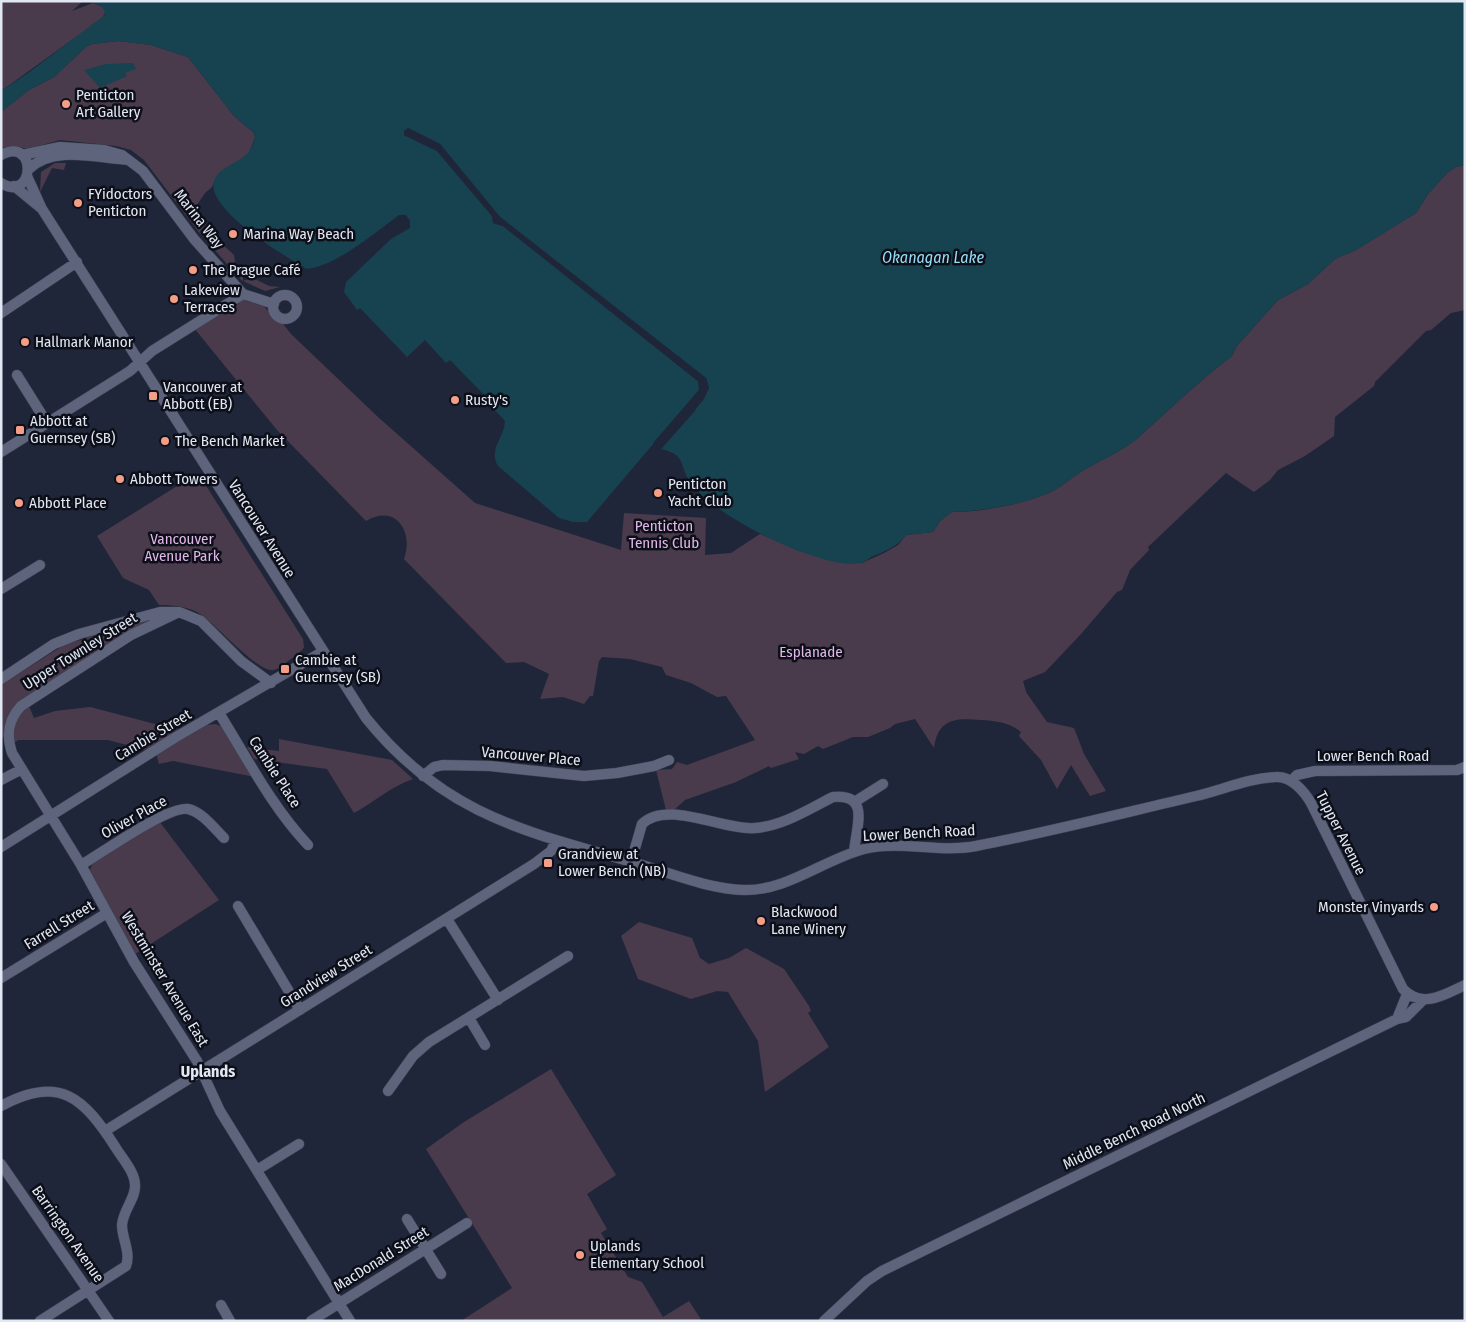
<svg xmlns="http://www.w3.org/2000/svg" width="1466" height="1322" viewBox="0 0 1466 1322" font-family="'Fira Sans Condensed',sans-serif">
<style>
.green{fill:#4a3b4c}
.water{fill:#174250}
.pier{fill:#20263a}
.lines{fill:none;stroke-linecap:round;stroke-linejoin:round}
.minor-casing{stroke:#3e4254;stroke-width:11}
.minor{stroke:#5e647c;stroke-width:10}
.poi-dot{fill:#f49e87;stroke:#0d0f18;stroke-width:2}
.labels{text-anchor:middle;stroke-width:5;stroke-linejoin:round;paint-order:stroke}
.poi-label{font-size:15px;fill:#e2e7f4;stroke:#0d0f18;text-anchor:start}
.street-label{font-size:15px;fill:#e2e7f4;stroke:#0d0f18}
.park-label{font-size:15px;fill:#e2b7e9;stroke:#0d0f18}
.water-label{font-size:16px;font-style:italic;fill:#93def9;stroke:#0d0f18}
.neighbourhood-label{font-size:16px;font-weight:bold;fill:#e2e7f4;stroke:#0d0f18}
</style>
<rect width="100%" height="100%" fill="#20263a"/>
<!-- green -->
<path class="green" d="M 1,1 L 83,1 L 72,11 L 93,3 L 103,7 L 106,12 L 101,19 L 1,91 Z
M 119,41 L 151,45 L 188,57 L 234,116 L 253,132 L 255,137 L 249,154 L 218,174 L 212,187 L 205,193 L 195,208 L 223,245 L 234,255 L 235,262 L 231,268 L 233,271 L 236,269 L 243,271 L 243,281 L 253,278 L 269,286 L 280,287 L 265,291 L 241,280 L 198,231 L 144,160 L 131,150 L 116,146 L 60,140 L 28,149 L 14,146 L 1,148 L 1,112 L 29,90 L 54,77 L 86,47 L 92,44 Z
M 55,163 L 66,163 L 64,170 L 52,168 L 40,192 L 41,172 Z
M 1465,165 L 1465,310 L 1451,313 L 1431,330 L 1426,331 L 1375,382 L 1374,386 L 1335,417 L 1334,436 L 1305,456 L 1278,470 L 1270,480 L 1254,492 L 1226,473 L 1148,547 L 1149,550 L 1130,570 L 1122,590 L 1117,592 L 1081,634 L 1045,672 L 1023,681 L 1026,692 L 1047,722 L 1074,728 L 1084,754 L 1106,791 L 1090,796 L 1071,765 L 1057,789 L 1041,760 L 1019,736 L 1021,732 C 1009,722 996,721 981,720 C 956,718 938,718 934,748 L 915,719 L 895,724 L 890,728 L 868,737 L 853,737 L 823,749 L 818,746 L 804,754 L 795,752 L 799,759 L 771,768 L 769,766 L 736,782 L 685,800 L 674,810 L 666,810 L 656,770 L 672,769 L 677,762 L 687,765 L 755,740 L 726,696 L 717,697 L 691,683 L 666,675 L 662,667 L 630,659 L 602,657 L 599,661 L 593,696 L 590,696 L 584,704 L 563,697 L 540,699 L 549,674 L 524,662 L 506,663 L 404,559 C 414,532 396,503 366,521 L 277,430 L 194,328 L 242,300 L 264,306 L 274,319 L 283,324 L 291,334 L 378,417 L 475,503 L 621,550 L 624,513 L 706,518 L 705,555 L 731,553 L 760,534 L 799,551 L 830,560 L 851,563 L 862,563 L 884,553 L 898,545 L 906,535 L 933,532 L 940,521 L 952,512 C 983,512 1019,505 1049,493 C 1064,486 1076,473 1091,466 C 1107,457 1126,449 1140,436 C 1170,409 1199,381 1232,356 L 1236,347 L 1278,300 L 1308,284 L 1335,259 L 1356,250 L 1416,213 L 1428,194 L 1447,173 L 1456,167 Z
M 198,473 L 303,639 L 304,647 C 300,654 293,657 287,662 C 283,665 278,669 274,670 C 257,673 216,623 197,612 C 185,606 172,605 159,605 L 149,590 L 123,578 L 97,536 Z
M 163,614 L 20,704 L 1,741 L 1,685 L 64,645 Z
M 28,704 L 34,718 L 55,711 L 90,707 L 178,730 L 146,750 L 108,740 L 18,740 L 14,743 L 13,722 Z
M 215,724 L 224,727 L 255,777 L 173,761 L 159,764 L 156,753 L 207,725 Z
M 279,739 L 392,760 L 413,779 C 390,787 376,801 354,813 L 327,769 L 254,759 L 247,747 L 279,751 Z
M 159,821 L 219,900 L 135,954 L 90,870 L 93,862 Z
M 639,922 L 692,938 L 700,958 L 709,964 L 729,958 L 746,948 L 784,969 L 809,1006 L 811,1011 L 808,1013 L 829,1047 L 765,1092 L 758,1041 L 728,992 L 717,991 L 691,999 L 638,979 L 621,936 Z
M 551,1069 L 616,1175 L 587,1194 L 607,1229 L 601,1233 L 628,1277 L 642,1282 L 663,1317 L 689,1301 L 702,1321 L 461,1321 L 512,1288 L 426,1149 L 464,1122 Z"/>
<!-- water -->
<path class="water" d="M 90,1 L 1465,1 L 1465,165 L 1456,167 L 1447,173 L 1428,194 L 1416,213 L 1356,250 L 1335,259 L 1308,284 L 1278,300 L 1236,347 L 1232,356 C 1199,381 1170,409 1140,436 C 1126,449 1107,457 1091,466 C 1076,473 1064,486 1049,493 C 1019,505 983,511 952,512 L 940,521 L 933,532 L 906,535 C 896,547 886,551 871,557 C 868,559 865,562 861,563 C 825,570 735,525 708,500 C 700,494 692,486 687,477 C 679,460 684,455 661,449 L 694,412 L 709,388 L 706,378 L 500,217 L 440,144 L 408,128 L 404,135 L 437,151 L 492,216 L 493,223 L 503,226 L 700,383 L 699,390 L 587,522 L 573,522 L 559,518 L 498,466 C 488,449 504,439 505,421 L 494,409 L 490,401 L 450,360 L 446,363 L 425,340 L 407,357 L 360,308 L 357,310 L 344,292 L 346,282 L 391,239 L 410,228 L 410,221 L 406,215 L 399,215 C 376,232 336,266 307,269 C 288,258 189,201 219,173 C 235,159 250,161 255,137 L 253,132 L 234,116 L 188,57 L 151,45 L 119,41 L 92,44 L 86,47 L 54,77 L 29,90 L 1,112 L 1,91 L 28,73 L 105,15 L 103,7 Z
M 130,63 L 133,63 L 136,69 L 125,73 L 127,76 L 100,88 L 84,70 L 106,64 Z"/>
<!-- pier -->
<path class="pier" d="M 408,128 L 440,144 L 500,217 L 706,378 L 709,388 L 704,399 L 661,449 L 660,447 L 702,397 L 706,388 L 704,380 L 498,219 L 438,146 L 407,132 L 439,149 L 494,215 L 495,221 L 504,224 L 700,379 L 701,392 L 655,444 L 653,443 L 699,390 L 698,380 L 503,226 L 493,223 L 492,216 L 437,151 L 404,135 L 404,131 Z"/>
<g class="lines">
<!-- minor casing -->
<g class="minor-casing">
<path id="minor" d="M 1,155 C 38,135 35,204 1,183
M 22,155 L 60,147 L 104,150 L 122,155 L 143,171 L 194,239 L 243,294 L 274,304
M 29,169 C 53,145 96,158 128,160
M 27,176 L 42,209 L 366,718 C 445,816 525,831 639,864 C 673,874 709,889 744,890 C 787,891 823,860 864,849 C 900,840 940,853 976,846 C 1050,832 1123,813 1196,796 C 1222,790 1249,778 1276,777 C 1291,776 1304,791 1311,803 L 1403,989 C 1422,1009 1444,995 1465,985
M 14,186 L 42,209
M273 307a12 12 0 1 1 24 0a12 12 0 1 1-24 0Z
M 1,313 L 77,262
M 17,375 L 47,423
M 1,452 L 130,371 L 152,351 L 243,294
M 1,589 L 40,565
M 179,612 L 131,635 L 21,706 C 8,720 6,735 12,753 L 81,865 L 134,962 L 197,1061 L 220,1111 L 350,1321
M 1,679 L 54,644 L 79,634 L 160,612 L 179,612 L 201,621 L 241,661 L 271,683
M 219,713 C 247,758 272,807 308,845
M 423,776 L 434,767 L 443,765 L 490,766 L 584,776 L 617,773 L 654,766 L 669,760
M 1,780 L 22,769
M 1291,781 L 1297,775 L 1315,771 L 1457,770 L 1465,767
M 856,801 L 883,784
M 1,847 L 176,737 L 322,652
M 631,862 L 642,824 C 667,799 724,831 755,828 C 783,826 809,809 833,797 C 871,793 856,827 854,852
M 81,865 C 102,853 167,806 188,809 C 202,812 214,828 224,838
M 238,906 L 300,1010
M 447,919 L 498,1000
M 1,978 L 107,913
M 469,1018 L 485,1045
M 1397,1019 L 1407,994
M 388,1091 L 413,1056 L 429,1042 L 568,956
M 1,1106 C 60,1074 84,1098 116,1148 C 122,1158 135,1172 135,1185 C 136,1198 123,1210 122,1225 C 122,1239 131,1252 126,1266 L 40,1321
M 105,1131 L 534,864 L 551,851 L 556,840
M 1,1164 L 109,1321
M 257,1170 L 299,1144
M 407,1219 L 441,1274
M 221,1305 L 230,1321
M 311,1321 L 467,1223
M 824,1321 L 867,1281 L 882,1271 L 1397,1019 L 1406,1017 L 1423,1000"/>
</g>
<!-- minor -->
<use href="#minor" class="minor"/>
</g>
<!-- markers -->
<g class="poi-dot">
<circle cx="66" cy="104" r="5"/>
<circle cx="78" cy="203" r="5"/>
<circle cx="233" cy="234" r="5"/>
<circle cx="193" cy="270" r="5"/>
<circle cx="174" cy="299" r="5"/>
<circle cx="25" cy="342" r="5"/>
<rect x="148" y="391" width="10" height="10" rx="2.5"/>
<circle cx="455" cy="400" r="5"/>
<rect x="15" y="425" width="10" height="10" rx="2.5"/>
<circle cx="165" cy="441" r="5"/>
<circle cx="120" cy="479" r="5"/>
<circle cx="658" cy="493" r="5"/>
<circle cx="19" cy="503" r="5"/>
<rect x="280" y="664" width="10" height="10" rx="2.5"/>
<rect x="543" y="858" width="10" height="10" rx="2.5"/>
<circle cx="1434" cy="907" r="5"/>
<circle cx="761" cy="921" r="5"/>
<circle cx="580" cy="1255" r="5"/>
</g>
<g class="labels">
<!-- poi labels -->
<g class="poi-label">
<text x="76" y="100">Penticton<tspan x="76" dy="17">Art Gallery</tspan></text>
<text x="88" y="199">FYidoctors<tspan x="88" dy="17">Penticton</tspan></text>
<text x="243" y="239">Marina Way Beach</text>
<text x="203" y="275">The Prague Café</text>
<text x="184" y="295">Lakeview<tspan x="184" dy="17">Terraces</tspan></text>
<text x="35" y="347">Hallmark Manor</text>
<text x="163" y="392">Vancouver at<tspan x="163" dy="17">Abbott (EB)</tspan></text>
<text x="465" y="405">Rusty's</text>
<text x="30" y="426">Abbott at<tspan x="30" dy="17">Guernsey (SB)</tspan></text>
<text x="175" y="446">The Bench Market</text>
<text x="130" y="484">Abbott Towers</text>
<text x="668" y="489">Penticton<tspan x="668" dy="17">Yacht Club</tspan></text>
<text x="29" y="508">Abbott Place</text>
<text x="295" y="665">Cambie at<tspan x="295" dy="17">Guernsey (SB)</tspan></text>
<text x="558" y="859">Grandview at<tspan x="558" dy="17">Lower Bench (NB)</tspan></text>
<text x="1424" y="912" text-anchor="end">Monster Vinyards</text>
<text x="771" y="917">Blackwood<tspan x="771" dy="17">Lane Winery</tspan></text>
<text x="590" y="1251">Uplands<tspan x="590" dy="17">Elementary School</tspan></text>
</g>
<!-- street labels -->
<g class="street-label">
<text transform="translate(199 219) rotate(52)" y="5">Marina Way</text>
<text transform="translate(262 529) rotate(58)" y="5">Vancouver Avenue</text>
<text transform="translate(80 651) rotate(-32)" y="5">Upper Townley Street</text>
<text transform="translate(153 735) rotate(-31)" y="5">Cambie Street</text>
<text transform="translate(531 756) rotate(5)" y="5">Vancouver Place</text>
<text x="1373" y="761">Lower Bench Road</text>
<text transform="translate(275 772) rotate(57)" y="5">Cambie Place</text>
<text transform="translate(134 817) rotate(-29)" y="5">Oliver Place</text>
<text transform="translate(919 833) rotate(-3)" y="5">Lower Bench Road</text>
<text transform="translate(1341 833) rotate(63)" y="5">Tupper Avenue</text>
<text transform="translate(59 925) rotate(-32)" y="5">Farrell Street</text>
<text transform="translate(326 976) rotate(-32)" y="5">Grandview Street</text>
<text transform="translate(165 979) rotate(59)" y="5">Westminster Avenue East</text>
<text transform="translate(1134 1131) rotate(-26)" y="5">Middle Bench Road North</text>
<text transform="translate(68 1234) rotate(55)" y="5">Barrington Avenue</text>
<text transform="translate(381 1259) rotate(-32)" y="5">MacDonald Street</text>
</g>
<!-- park labels -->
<g class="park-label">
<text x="664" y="531">Penticton<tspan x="664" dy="17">Tennis Club</tspan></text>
<text x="182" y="544">Vancouver<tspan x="182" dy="17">Avenue Park</tspan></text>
<text x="811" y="657">Esplanade</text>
</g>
<!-- water labels -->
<g class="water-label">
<text x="933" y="263">Okanagan Lake</text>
</g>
<!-- neighbourhood labels -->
<g class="neighbourhood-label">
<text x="208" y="1077">Uplands</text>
</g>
</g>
<!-- border -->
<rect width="1466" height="1322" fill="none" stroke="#e2e7f4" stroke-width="5"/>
</svg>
